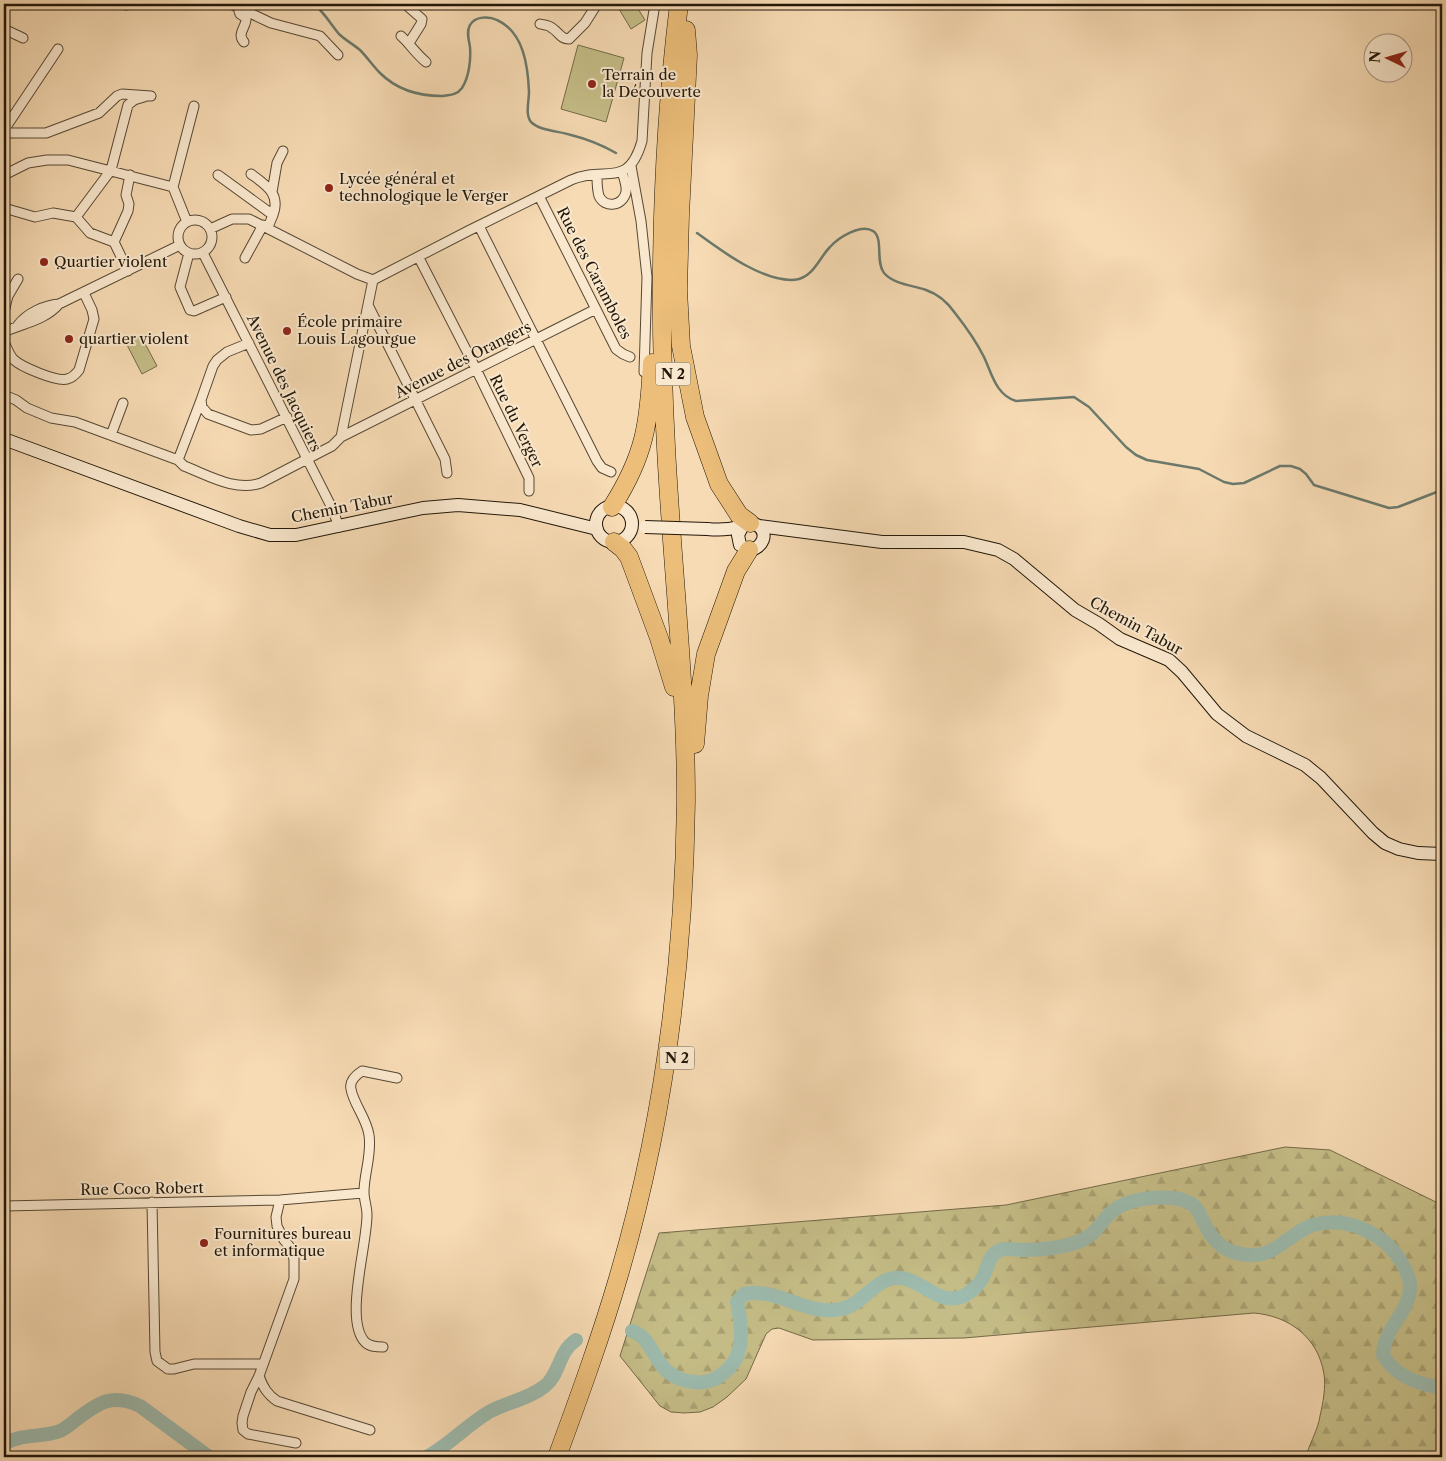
<svg xmlns="http://www.w3.org/2000/svg" width="1446" height="1461" viewBox="0 0 1446 1461" font-family="'Libre Caslon Text',serif">
<style>
.forest{fill:url(#forest-firs);stroke:#736a48}
.park{fill:#c5bd87;stroke:#736a48}
.lines{fill:none;stroke-linecap:round;stroke-linejoin:round}
.stream{stroke:#6b796c;stroke-width:2.5}
.river{stroke:#9dbbae;stroke-width:14}
.street-casing{stroke:#564834;stroke-width:11}
.secondary-casing{stroke:#211709;stroke-width:14}
.highway-casing{stroke:#211709;stroke-width:19}
.street{stroke:#fae8ce;stroke-width:9}
.secondary{stroke:#fae8ce;stroke-width:12}
.highway{stroke:#ecbe7a;stroke-width:18}
.secondary-bridge-casing{stroke:#211709;stroke-width:14;stroke-linecap:butt}
.secondary-bridge{stroke:#fae8ce;stroke-width:12}
.poi-dot{fill:#8f2418;stroke:#fae8ce;stroke-width:2}
.labels{text-anchor:middle;stroke-width:4;stroke-linejoin:round;paint-order:stroke}
.shield{fill:#fae8ce;stroke:#625644;stroke-width:1}
.shield-label{font-size:14px;font-weight:bold;fill:#211709}
.poi-label{font-size:15px;fill:#211709;stroke:#fae8ce;text-anchor:start}
.street-label{font-size:15px;fill:#211709;stroke:#fae8ce}
</style>
<defs>
<pattern id="forest-firs" width="22" height="20" patternUnits="userSpaceOnUse" patternTransform="scale(1.25)"><rect width="22" height="20" fill="#c5bd87"/><path d="M5 1l3.5 6h-7zM16 11l3.5 6h-7z" fill="#a9a273"/></pattern>
</defs>
<rect width="100%" height="100%" fill="#f7dbb4"/>
<filter id="stains"><feTurbulence type="fractalNoise" baseFrequency=".004" numOctaves="4"/><feColorMatrix values="0 0 0 0 .2 0 0 0 0 .09 0 0 0 0 .02 0 0 0 .5 -.17"/></filter>
<radialGradient id="worn" r=".72"><stop offset=".6" stop-color="#630" stop-opacity="0"/><stop offset="1" stop-color="#630" stop-opacity=".3"/></radialGradient>
<!-- forest -->
<path class="forest" d="M 1285,1147 L 1330,1150 L 1442,1205 L 1442,1457 L 1313,1457 L 1307,1453 C 1311,1441 1318,1429 1320,1416 C 1323,1403 1326,1387 1324,1374 C 1318,1337 1289,1316 1254,1313 L 964,1338 L 813,1340 L 779,1328 L 772,1329 L 766,1334 L 746,1379 L 727,1397 L 713,1407 L 700,1412 L 684,1413 L 671,1412 L 660,1406 L 620,1356 L 659,1233 L 1006,1205 Z"/>
<!-- park -->
<path class="park" d="M 616,4 L 635,4 L 645,20 L 631,29 Z
M 578,45 L 624,58 L 606,122 L 561,109 Z
M 141,336 L 157,366 L 142,374 L 126,343 Z"/>
<g class="lines">
<!-- stream -->
<path class="stream" d="M 320,10 C 327,17 332,26 339,34 C 345,40 353,44 360,50 C 367,57 373,66 380,73 C 397,90 419,96 442,96 C 450,95 457,95 462,88 C 469,77 471,60 470,47 C 469,40 466,32 470,25 C 475,16 489,16 497,20 C 524,32 528,67 529,92 C 529,101 525,115 531,122 C 540,131 559,131 571,135 C 587,139 602,145 616,153
M 697,233 C 720,250 768,286 799,279 C 814,275 820,257 830,247 C 838,238 861,223 873,231 C 884,238 875,262 884,273 C 895,285 912,285 926,290 C 938,294 948,303 955,313 C 966,327 976,341 984,357 C 992,374 996,395 1016,401 L 1074,397 L 1089,407 L 1126,447 L 1136,455 L 1147,460 L 1199,469 L 1224,482 L 1233,484 L 1244,483 L 1280,466 L 1291,466 L 1300,469 L 1306,474 L 1314,485 L 1389,508 L 1398,507 L 1442,490"/>
<!-- river -->
<path class="river" d="M 632,1331 C 658,1339 651,1378 694,1382 C 706,1384 718,1379 726,1371 C 746,1354 742,1325 737,1302 L 744,1294 C 778,1287 807,1317 841,1309 C 864,1305 876,1275 901,1278 C 921,1280 939,1305 961,1297 C 969,1294 980,1284 983,1277 C 988,1268 988,1256 998,1251 C 1005,1247 1015,1250 1023,1250 C 1040,1250 1059,1248 1075,1243 C 1096,1237 1100,1221 1114,1210 C 1129,1199 1155,1196 1173,1198 C 1180,1199 1188,1201 1193,1205 C 1199,1210 1201,1217 1204,1223 C 1214,1244 1228,1255 1252,1255 C 1276,1256 1291,1232 1313,1225 C 1348,1215 1385,1234 1402,1263 C 1406,1270 1409,1276 1410,1284 C 1412,1311 1384,1326 1383,1355 C 1396,1377 1418,1384 1442,1388
M 4,1444 C 22,1433 42,1438 60,1431 C 66,1428 72,1423 77,1419 C 99,1402 113,1393 140,1406 L 209,1457
M 427,1457 C 449,1445 467,1425 489,1412 C 507,1402 529,1399 545,1386 C 560,1374 558,1352 576,1340"/>
<!-- street casing -->
<g class="street-casing">
<path id="street" d="M 122,4 L 126,5
M 231,4 L 271,23 L 320,36 L 338,55
M 405,4 L 422,19 L 421,24 L 409,43
M 239,11 L 240,14 L 246,18 C 247,27 236,33 244,42
M 540,24 C 544,25 549,25 552,28 C 559,32 560,39 569,39 L 585,23 L 597,4
M 4,29 L 23,38
M 401,36 C 410,44 416,54 426,62
M 58,49 L 6,127 L 5,131 L 6,133 L 46,133 L 99,113 L 117,96 L 122,94 L 151,96
M 631,166 L 641,221 L 647,277 L 644,372
M 251,174 C 266,185 281,194 273,215
M 4,175 L 28,163 L 47,160 L 68,160 L 173,187
M 218,175 L 273,215 L 268,227
M 597,175 C 597,182 597,190 599,196 C 605,209 623,206 626,192 C 627,186 624,178 622,172
M 272,192 L 277,163 L 283,151
M 539,196 L 616,349 L 623,354 L 630,357
M 4,208 L 35,217 L 53,213 L 76,217 L 111,170 L 128,105 L 134,100 L 144,97
M 76,217 L 90,233 L 114,242
M178 237a17 17 0 1 1 34 0a17 17 0 1 1-34 0Z
M 187,222 L 173,187 L 194,106
M 479,226 L 597,461 L 602,468 L 611,472
M 210,229 L 232,219 L 249,219 L 357,274 L 373,280
M 189,253 L 180,287 L 190,310 L 194,311 L 226,297
M 203,253 L 332,508 L 339,527
M 245,258 L 263,225
M 419,258 L 476,369 L 529,478 L 529,491
M 128,271 L 114,242 L 128,211 L 129,204 L 126,195 L 130,175
M 373,280 L 468,231 L 571,180 C 605,165 628,190 642,141 L 647,53 L 655,4
M 368,305 L 445,459 L 447,473
M 4,312 L 8,296 L 18,279
M 18,325 C 27,313 45,305 59,304
M 4,332 C 23,323 44,321 59,304 L 180,245
M 4,342 C 7,348 9,354 13,359 C 21,367 57,382 67,379 C 72,378 76,374 79,370 L 94,319 L 92,310 L 84,293
M 249,343 L 227,352 L 217,360 L 213,366 L 201,400 L 202,407 L 208,414 L 251,430 L 261,429 L 287,417
M 4,395 L 16,400 L 27,408 L 51,418 L 75,422 L 178,460 L 184,466 C 208,475 235,492 261,483 L 332,446 L 341,437 L 373,280
M 111,435 L 123,403
M 341,437 L 596,309
M 178,460 L 201,400
M 280,1200 L 276,1217 L 277,1226 L 284,1240 L 290,1247 L 294,1259 L 294,1279 L 259,1376 L 251,1392 L 243,1416 L 242,1423 L 243,1430 L 248,1434 L 296,1443
M 152,1202 L 155,1352 L 157,1361 L 168,1369 L 174,1369 L 194,1364 L 262,1364
M 4,1206 L 280,1200 L 363,1193
M 383,1347 C 377,1347 370,1347 365,1342 C 344,1320 367,1246 367,1215 C 367,1207 364,1200 364,1192 C 364,1173 372,1155 369,1135 C 367,1119 353,1103 351,1089 C 349,1081 356,1075 362,1071 L 397,1078
M 259,1376 C 263,1387 267,1394 277,1401 L 370,1430"/>
</g>
<!-- secondary casing -->
<g class="secondary-casing">
<path id="secondary" d="M 4,439 L 239,526 L 270,535 L 296,535 L 423,508 L 458,505 L 520,510 L 597,529
M596 524a18 18 0 1 1 36 0a18 18 0 1 1-36 0Z
M 759,526 L 882,542 L 964,542 L 998,550 L 1014,559 L 1075,610 L 1099,624 L 1120,639 L 1169,660 L 1182,672 L 1217,714 L 1246,736 L 1305,765 L 1321,778 L 1373,833 L 1385,843 L 1399,849 L 1418,853 L 1442,854
M 707,529 C 718,530 728,530 739,527 C 743,526 746,524 750,523 C 752,523 755,524 757,525 C 770,533 762,549 749,550 L 740,545 L 738,535 L 742,527"/>
</g>
<!-- highway casing -->
<g class="highway-casing">
<path id="highway" d="M 686,30 L 688,55 L 680,215 L 678,290 L 681,346 L 695,417 L 719,484 L 739,515 L 750,523
M 612,507 C 645,455 649,424 652,363
M 614,542 L 623,549 L 629,557 L 659,638 L 674,687
M 695,744 L 699,696 L 706,654 L 736,571 L 749,550
M 557,1457 C 579,1397 601,1337 619,1275 C 664,1122 684,961 686,801 C 686,683 672,565 666,447 C 658,299 661,151 679,4"/>
</g>
<!-- street -->
<use href="#street" class="street"/>
<!-- secondary -->
<use href="#secondary" class="secondary"/>
<!-- highway -->
<use href="#highway" class="highway"/>
<!-- secondary-bridge casing -->
<g class="secondary-bridge-casing">
<path id="secondary-bridge" d="M 645,527 L 707,529"/>
</g>
<!-- secondary-bridge -->
<use href="#secondary-bridge" class="secondary-bridge"/>
</g>
<!-- markers -->
<g class="poi-dot">
<circle cx="592" cy="84" r="5"/>
<circle cx="329" cy="188" r="5"/>
<circle cx="44" cy="262" r="5"/>
<circle cx="287" cy="331" r="5"/>
<circle cx="69" cy="339" r="5"/>
<circle cx="204" cy="1243" r="5"/>
</g>
<g class="labels">
<!-- shield labels -->
<g class="shield">
<rect x="655.5" y="362.5" width="35" height="23" rx="4"/>
<rect x="659.5" y="1046.5" width="35" height="23" rx="4"/>
</g>
<g class="shield-label">
<text x="673" y="379">N 2</text>
<text x="677" y="1063">N 2</text>
</g>
<!-- poi labels -->
<g class="poi-label">
<text x="602" y="80">Terrain de<tspan x="602" dy="17">la Découverte</tspan></text>
<text x="339" y="184">Lycée général et<tspan x="339" dy="17">technologique le Verger</tspan></text>
<text x="54" y="267">Quartier violent</text>
<text x="297" y="327">École primaire<tspan x="297" dy="17">Louis Lagourgue</tspan></text>
<text x="79" y="344">quartier violent</text>
<text x="214" y="1239">Fournitures bureau<tspan x="214" dy="17">et informatique</tspan></text>
</g>
<!-- street labels -->
<g class="street-label">
<text transform="translate(594 273) rotate(63)" y="5">Rue des Caramboles</text>
<text transform="translate(463 360) rotate(-27)" y="5">Avenue des Orangers</text>
<text transform="translate(284 383) rotate(64)" y="5">Avenue des Jacquiers</text>
<text transform="translate(516 421) rotate(64)" y="5">Rue du Verger</text>
<text transform="translate(342 508) rotate(-11)" y="5">Chemin Tabur</text>
<text transform="translate(1136 626) rotate(29)" y="5">Chemin Tabur</text>
<text transform="translate(142 1189) rotate(-1)" y="5">Rue Coco Robert</text>
</g>
</g>
<!-- margin -->
<rect width="1446" height="1461" fill="none" stroke="#f7dbb4" stroke-width="20"/>
<rect x="5" y="5" width="1436" height="1451" fill="none" stroke="#211709" stroke-width="2.5"/>
<rect x="10" y="10" width="1426" height="1441" fill="none" stroke="#211709"/>
<!-- north arrow -->
<g transform="translate(1388 58) rotate(275)"><circle r="24" fill="#fae8ce" stroke="#a3947f"/>
<path d="M0-4L9 19L0 12L-9 19Z" fill="#8f2418"/>
<text y="-8" font-size="14" font-weight="bold" text-anchor="middle" fill="#211709">N</text>
</g>
<rect width="100%" height="100%" filter="url(#stains)"/>
<rect width="100%" height="100%" fill="url(#worn)"/>
</svg>
